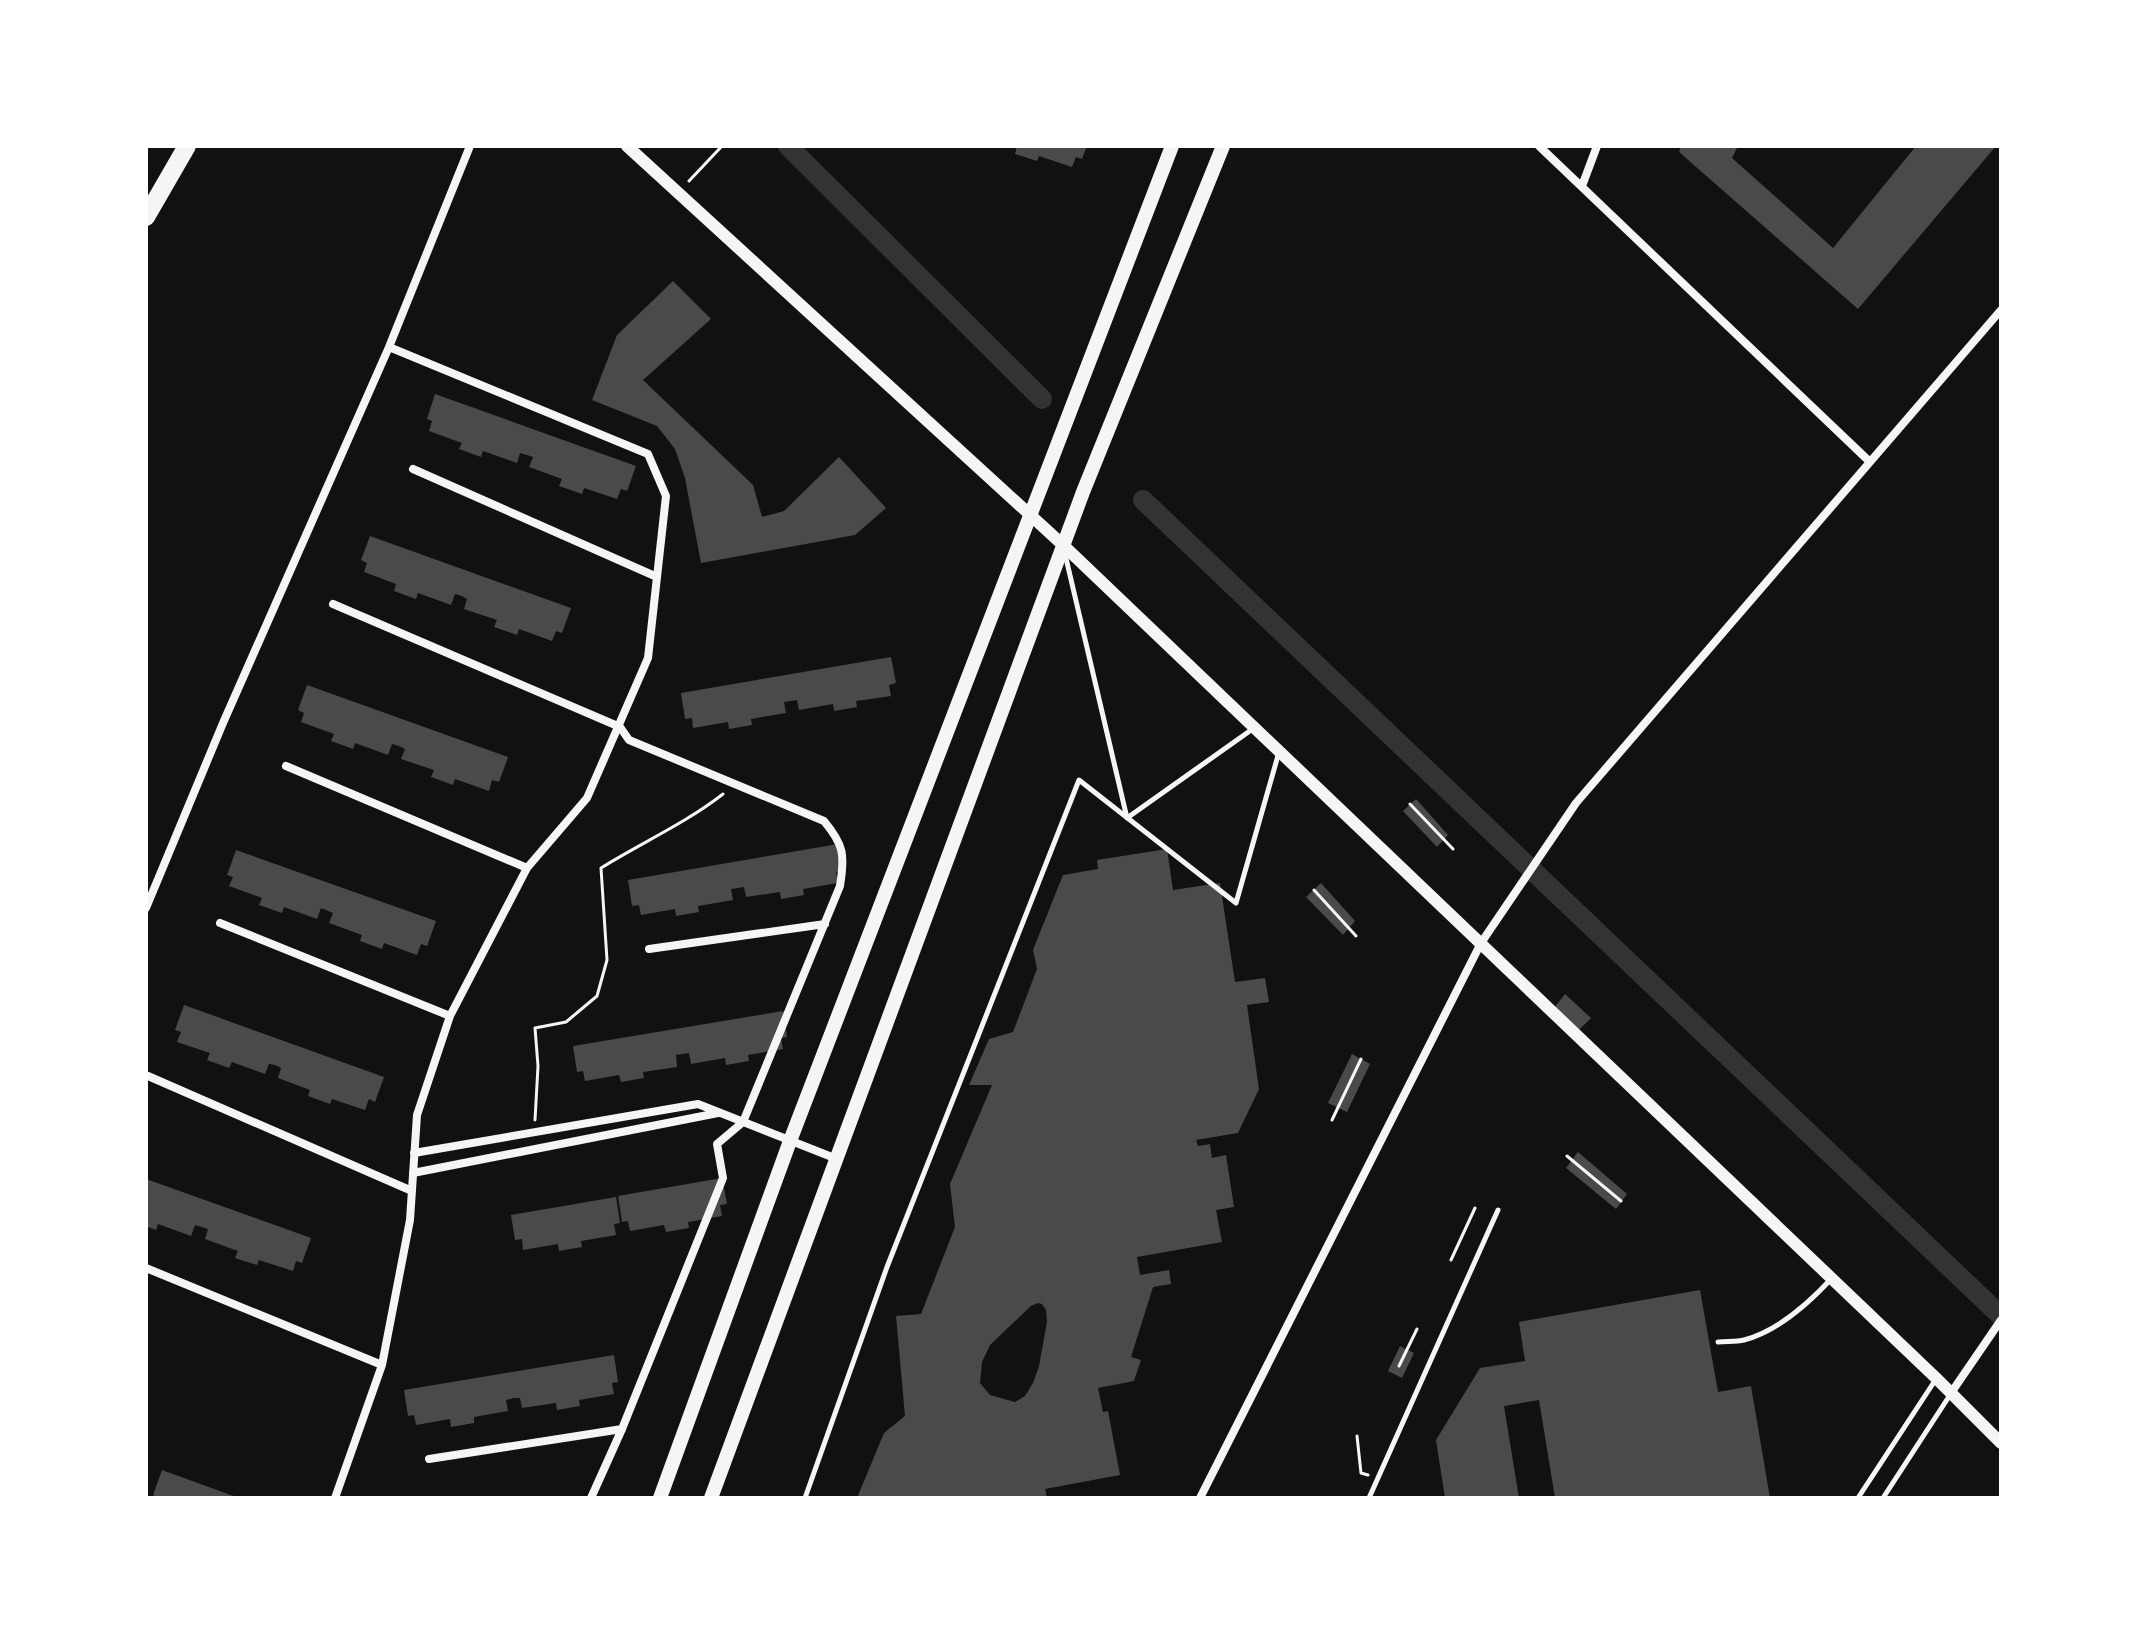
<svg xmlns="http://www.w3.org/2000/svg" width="2147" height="1644" viewBox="0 0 2147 1644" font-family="'DM Sans',sans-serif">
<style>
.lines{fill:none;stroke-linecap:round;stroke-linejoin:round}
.canal{stroke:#333;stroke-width:20}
.building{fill:#4a4a4a;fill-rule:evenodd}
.path{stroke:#f5f5f5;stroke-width:3}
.service{stroke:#f5f5f5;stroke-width:5}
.minor{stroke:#f5f5f5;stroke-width:8}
.tertiary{stroke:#f5f5f5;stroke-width:12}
.secondary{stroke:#f5f5f5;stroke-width:14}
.motorway{stroke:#f5f5f5;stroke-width:18}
</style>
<rect width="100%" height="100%" fill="#111"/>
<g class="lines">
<!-- canal -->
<path class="canal" d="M 788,146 L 1042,399
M 1143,500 L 2001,1316"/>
</g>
<!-- building -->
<path class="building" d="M 1017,146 L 1087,146 L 1082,159 L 1076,157 L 1072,167 L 1039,156 L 1037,161 L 1015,154 Z
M 1681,146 L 1738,146 L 1732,158 L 1833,248 L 1916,146 L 1996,146 L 1858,309 L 1679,152 Z
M 673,281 L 711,319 L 643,380 L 753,485 L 762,517 L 784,511 L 839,457 L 886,508 L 855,535 L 701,563 L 685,478 L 675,449 L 657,426 L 592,400 L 617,335 Z
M 435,394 L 636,466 L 627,491 L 621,489 L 617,499 L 584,488 L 582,494 L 559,486 L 562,479 L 529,467 L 533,457 L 527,455 L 520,453 L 517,463 L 483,451 L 481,457 L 459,449 L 462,443 L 429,431 L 432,421 L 427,419 Z
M 370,536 L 571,608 L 562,633 L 556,631 L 552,641 L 519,629 L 517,635 L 494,627 L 497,620 L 464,609 L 467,599 L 462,596 L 455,594 L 451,605 L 418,593 L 416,599 L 394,591 L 396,584 L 364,572 L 367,563 L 361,560 Z
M 891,657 L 896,683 L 889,685 L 891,696 L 856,701 L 857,707 L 834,711 L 833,704 L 799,710 L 797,700 L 784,702 L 786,713 L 751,719 L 752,725 L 729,729 L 728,722 L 693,728 L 692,718 L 685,719 L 681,693 Z
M 307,685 L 508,757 L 499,782 L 492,780 L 489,791 L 455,779 L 453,785 L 431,777 L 434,770 L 401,759 L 405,749 L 399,746 L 392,744 L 388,755 L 355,743 L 353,749 L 331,741 L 334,734 L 301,722 L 304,713 L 298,710 Z
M 1416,799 L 1448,835 L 1437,847 L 1403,811 Z
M 838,844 L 843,871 L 836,872 L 838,883 L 803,889 L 804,895 L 781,899 L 780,892 L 746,897 L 744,887 L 738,888 L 731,889 L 733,900 L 698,906 L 699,912 L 676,916 L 675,909 L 641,915 L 639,905 L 632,906 L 628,880 Z
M 1167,849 L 1173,890 L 1220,883 L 1235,982 L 1265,978 L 1269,1002 L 1247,1005 L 1259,1089 L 1238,1133 L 1196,1140 L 1198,1146 L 1210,1144 L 1212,1158 L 1226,1155 L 1234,1207 L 1216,1210 L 1222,1242 L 1137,1257 L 1140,1275 L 1169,1270 L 1171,1284 L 1153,1287 L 1131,1357 L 1141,1360 L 1134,1381 L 1098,1388 L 1103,1412 L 1108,1411 L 1120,1475 L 1045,1489 L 1047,1498 L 857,1498 L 884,1433 L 905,1416 L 896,1316 L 921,1314 L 955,1227 L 950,1184 L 992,1085 L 969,1085 L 989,1039 L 1013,1032 L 1037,969 L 1033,950 L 1063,875 L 1098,869 L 1097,860 ZM 1038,1303 L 1042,1304 L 1046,1310 L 1047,1322 L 1039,1366 L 1033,1383 L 1025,1396 L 1015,1402 L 990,1395 L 980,1383 L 982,1362 L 990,1345 L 1031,1306 Z
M 236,850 L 436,921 L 427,946 L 421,944 L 417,955 L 384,943 L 382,949 L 360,941 L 362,935 L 329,923 L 333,913 L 321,908 L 317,919 L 284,907 L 282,913 L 259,905 L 262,898 L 229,886 L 233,877 L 227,875 Z
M 1321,883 L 1355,921 L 1343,935 L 1306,897 Z
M 1565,994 L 1591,1018 L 1578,1031 L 1554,1008 Z
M 184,1005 L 384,1077 L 375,1102 L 369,1099 L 365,1110 L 332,1099 L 330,1104 L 308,1096 L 310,1090 L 278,1078 L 281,1068 L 275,1065 L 269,1064 L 265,1074 L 232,1062 L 229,1068 L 207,1060 L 210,1053 L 177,1042 L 181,1032 L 175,1030 Z
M 783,1011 L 787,1037 L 781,1038 L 783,1049 L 748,1055 L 749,1061 L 726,1065 L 725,1058 L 691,1064 L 689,1053 L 683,1054 L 676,1055 L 677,1067 L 643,1072 L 644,1078 L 621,1082 L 619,1075 L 585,1081 L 583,1071 L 577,1072 L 573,1046 Z
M 1352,1054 L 1370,1064 L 1347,1112 L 1328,1103 Z
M 1578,1152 L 1627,1194 L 1616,1209 L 1566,1168 Z
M 722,1178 L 727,1204 L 720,1205 L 722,1216 L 688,1222 L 689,1228 L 666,1232 L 664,1225 L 630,1231 L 628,1221 L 622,1222 L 618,1196 Z
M 146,1179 L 311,1238 L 302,1263 L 296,1261 L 293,1271 L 259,1260 L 257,1265 L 235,1258 L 238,1251 L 205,1239 L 208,1229 L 202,1227 L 195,1225 L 191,1236 L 158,1224 L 156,1230 L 146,1226 Z
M 616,1197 L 620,1223 L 614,1224 L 616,1235 L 581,1241 L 582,1247 L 559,1251 L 558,1244 L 523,1250 L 522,1239 L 515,1240 L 511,1215 Z
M 1700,1290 L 1718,1392 L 1751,1386 L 1770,1498 L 1555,1498 L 1539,1400 L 1504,1406 L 1519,1498 L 1445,1498 L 1436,1440 L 1480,1368 L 1525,1361 L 1519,1322 Z
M 1400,1346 L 1414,1353 L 1402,1378 L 1388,1371 Z
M 614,1355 L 618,1382 L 612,1383 L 614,1394 L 579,1400 L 580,1406 L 557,1410 L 556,1403 L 522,1408 L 520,1398 L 514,1398 L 506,1400 L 508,1411 L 474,1417 L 474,1423 L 451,1427 L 450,1419 L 416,1425 L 414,1415 L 408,1416 L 404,1390 Z
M 162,1470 L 239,1498 L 159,1498 L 153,1495 Z"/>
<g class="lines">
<!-- path -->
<path class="path" d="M 689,181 L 722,146
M 1410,804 L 1453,849
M 1314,890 L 1356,936
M 535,1120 L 538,1066 L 535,1028 L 566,1022 L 597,996 L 607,960 L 601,868 C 641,843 686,823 723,794
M 1332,1120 L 1361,1059
M 1567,1156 L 1621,1201
M 1451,1260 L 1475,1208
M 1399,1366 L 1417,1329
M 1357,1436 L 1361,1473 L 1368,1475"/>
<!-- service -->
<path class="service" d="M 1065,554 L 1127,818 L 1254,728
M 1718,1342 C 1726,1341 1736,1342 1744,1340 C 1778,1331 1809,1303 1832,1278
M 805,1498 L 887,1267 L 1079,780 L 1236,903 L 1279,752
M 1369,1498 L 1498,1210
M 1858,1498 L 1936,1379
M 1883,1498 L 1950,1395"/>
<!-- minor -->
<path class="minor" d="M 1539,146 L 1870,462
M 1582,186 L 1597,146
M 413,469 L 657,577
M 333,604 L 620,727 L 629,740 L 824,821 C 844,845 845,855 840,886 L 743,1122 L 717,1144 L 723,1178 L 622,1429 L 591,1498
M 286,766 L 527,868
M 146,908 L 223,723 L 389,347 L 470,146
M 220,923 L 450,1016
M 649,949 L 825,924
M 148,1076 L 412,1191
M 414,1153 L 698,1104 L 837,1159
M 413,1173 L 718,1113
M 146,1268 L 382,1365
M 1951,1393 L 2001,1320
M 429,1459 L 622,1429
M 335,1498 L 382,1365 L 410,1220 L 417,1115 L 450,1016 L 527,868 L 587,798 L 648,658 L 666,496 L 648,454 L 389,347
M 1200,1498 L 1481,943 L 1576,803 L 2001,310"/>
<!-- tertiary -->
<path class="tertiary" d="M 627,146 L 1063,545 L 1936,1378 L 2001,1443"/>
<!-- secondary -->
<path class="secondary" d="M 660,1498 L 790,1141 L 1172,146
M 711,1498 L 1083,492 L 1223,146"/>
<!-- motorway -->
<path class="motorway" d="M 146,217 L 187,146"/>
</g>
<!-- border -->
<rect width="2147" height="1644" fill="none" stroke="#ffffff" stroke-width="296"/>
</svg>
